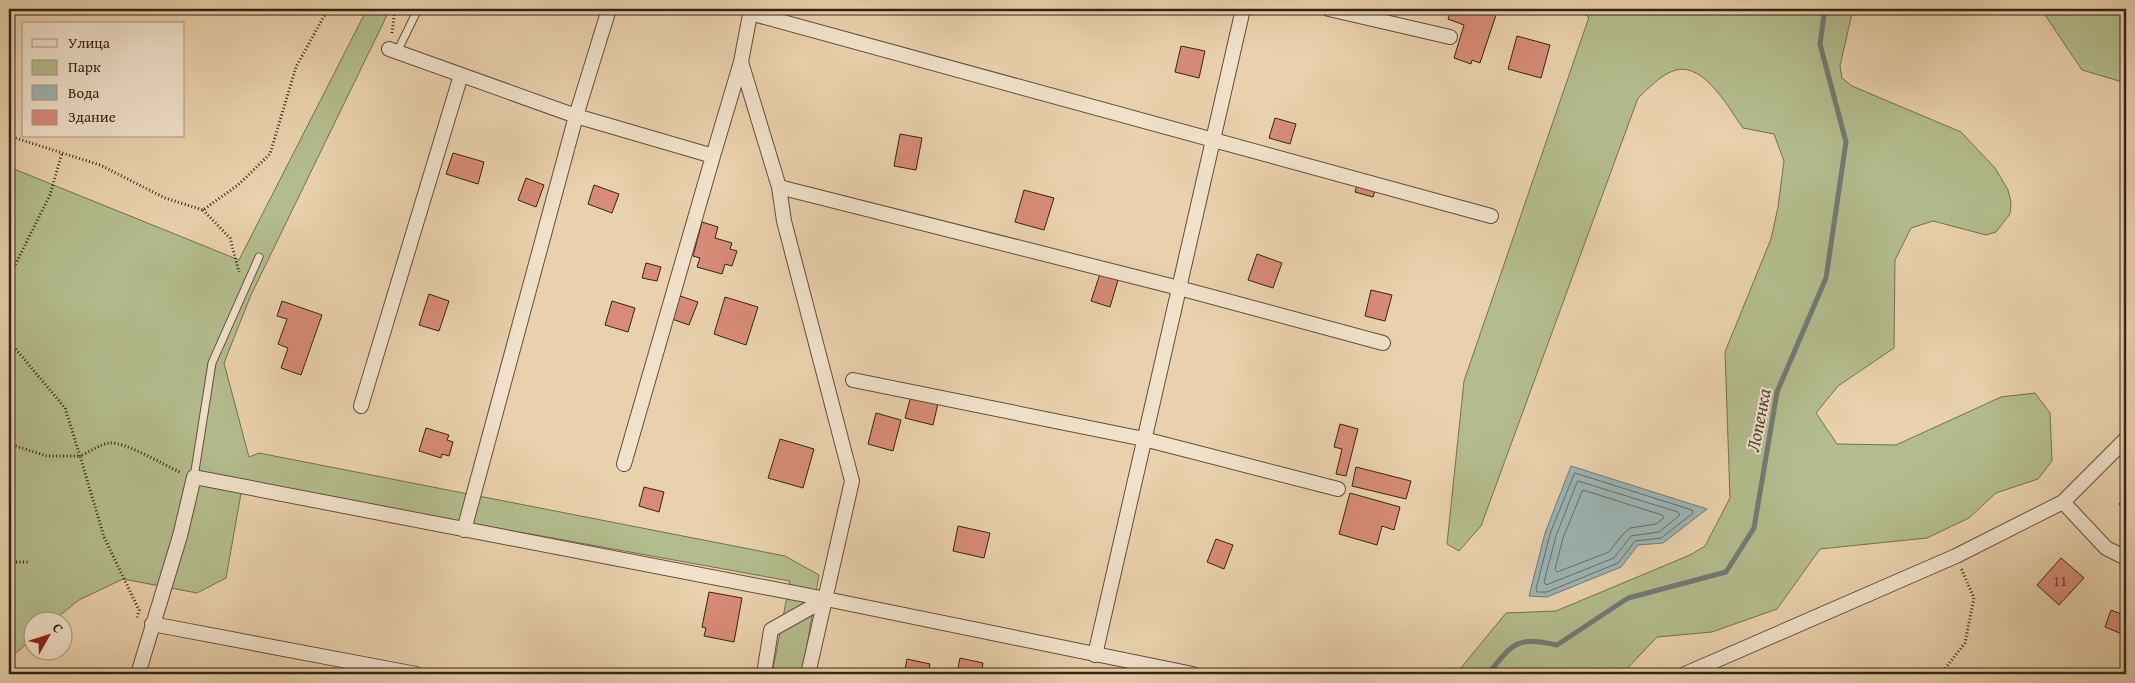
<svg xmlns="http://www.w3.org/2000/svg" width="2135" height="683" viewBox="0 0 2135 683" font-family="'Gentium Book Plus',serif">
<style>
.green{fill:#b3bc8d;stroke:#747051}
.water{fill:#9cb4b5;stroke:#727a75}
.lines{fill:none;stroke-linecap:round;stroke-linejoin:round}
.shore{stroke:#686c65;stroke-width:1}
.stream{stroke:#727a75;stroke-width:5}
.building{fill:#d78b78;stroke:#342415}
.service-casing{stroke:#614f3b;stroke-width:9}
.minor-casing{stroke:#614f3b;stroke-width:16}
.path{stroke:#342415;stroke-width:3;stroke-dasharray:1 2.5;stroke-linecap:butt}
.service{stroke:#f1e1ca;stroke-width:7}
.minor{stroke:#f1e1ca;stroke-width:14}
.labels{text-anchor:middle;stroke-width:4;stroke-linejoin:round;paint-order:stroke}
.number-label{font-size:15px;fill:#5d3e2e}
.water-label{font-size:19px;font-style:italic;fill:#4e483d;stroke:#f1e1ca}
</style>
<rect width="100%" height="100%" fill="#e9d1ad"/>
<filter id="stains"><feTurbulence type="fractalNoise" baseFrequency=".004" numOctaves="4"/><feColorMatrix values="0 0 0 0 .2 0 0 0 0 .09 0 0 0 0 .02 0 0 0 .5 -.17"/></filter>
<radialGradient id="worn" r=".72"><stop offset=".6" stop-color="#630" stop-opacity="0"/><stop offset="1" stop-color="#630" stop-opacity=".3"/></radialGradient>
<!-- green -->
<path class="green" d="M 367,9 L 390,9 L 251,295 L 224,363 L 249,457 L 259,453 L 785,556 L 819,575 L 802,674 L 772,674 L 790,581 L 243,482 L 226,578 L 197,593 L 123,579 L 79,600 L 54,620 L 32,620 L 32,639 L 9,659 L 9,167 L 239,260 Z
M 1575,9 L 1853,9 L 1840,66 L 1842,78 L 1852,86 L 1961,132 L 1995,168 L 2008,190 L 2011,202 L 2010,214 L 1996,232 L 1986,235 L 1933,221 L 1911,228 L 1895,260 L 1894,348 L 1838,386 L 1816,413 L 1837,444 L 1896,445 L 2001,397 L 2035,393 L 2050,413 L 2052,461 L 2038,479 L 1996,493 L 1969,518 L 1927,538 L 1820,549 L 1777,609 L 1712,632 L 1657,637 L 1622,674 L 1456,674 L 1506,613 L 1556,611 L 1690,555 L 1705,546 L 1730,498 L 1725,352 L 1771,239 L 1778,207 L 1784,161 L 1774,134 L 1743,128 C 1729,109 1705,63 1676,70 C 1661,74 1649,88 1638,98 L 1481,526 L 1459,551 L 1447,544 L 1464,381 L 1589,17 Z
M 2041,9 L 2126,9 L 2126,83 L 2082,70 Z"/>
<!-- water -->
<path class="water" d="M 1571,466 L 1707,509 L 1663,543 L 1638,545 L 1621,567 L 1547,597 L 1529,596 L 1545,533 Z"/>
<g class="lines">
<!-- shore -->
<path class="shore" d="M 1575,473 L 1692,510 L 1693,513 L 1661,538 L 1635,541 L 1618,563 L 1547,592 L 1537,592 L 1536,589 L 1550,534 Z
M 1578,481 L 1678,512 L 1680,515 L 1659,532 L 1631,536 L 1614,558 L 1546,585 L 1544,582 L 1556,536 Z
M 1583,490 L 1662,515 L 1664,518 L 1656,524 L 1630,528 L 1623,534 L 1609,552 L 1557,572 L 1555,569 L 1563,538 Z"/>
<!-- stream -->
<path class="stream" d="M 1488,674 C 1513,643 1516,636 1557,645 L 1628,598 L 1726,572 L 1754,528 L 1777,392 L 1826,278 L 1846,142 L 1820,44 L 1825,9"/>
</g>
<!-- building -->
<path class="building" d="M 1451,9 L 1498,9 L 1480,63 L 1472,60 L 1471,64 L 1454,58 L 1464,25 L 1448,19 Z
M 1517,36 L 1550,45 L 1541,78 L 1508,69 Z
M 1181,46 L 1205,51 L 1199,78 L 1175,72 Z
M 1275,118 L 1296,124 L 1290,144 L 1269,138 Z
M 900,134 L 922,138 L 916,170 L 894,166 Z
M 453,153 L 484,162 L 478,184 L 446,174 Z
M 526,178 L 544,185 L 536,207 L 518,200 Z
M 1358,182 L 1376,187 L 1373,197 L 1355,192 Z
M 594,185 L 619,194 L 612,213 L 588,204 Z
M 1024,190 L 1054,198 L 1044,230 L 1015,222 Z
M 702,222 L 718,227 L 715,238 L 732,243 L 730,249 L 737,251 L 732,266 L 725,264 L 722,274 L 697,267 L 700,258 L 693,256 Z
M 1257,254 L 1282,263 L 1273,288 L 1248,280 Z
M 646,263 L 661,267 L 657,281 L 642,278 Z
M 1100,274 L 1118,280 L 1110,307 L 1091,301 Z
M 1371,290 L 1392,295 L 1385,321 L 1365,316 Z
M 429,294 L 449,301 L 439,331 L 419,325 Z
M 680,296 L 698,302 L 689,325 L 672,319 Z
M 725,297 L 758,307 L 746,345 L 714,334 Z
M 282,301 L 322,315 L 301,375 L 281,368 L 288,348 L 278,344 L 287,319 L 277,316 Z
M 612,301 L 635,308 L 628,332 L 605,325 Z
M 912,392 L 939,399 L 933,425 L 905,418 Z
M 876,413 L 901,420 L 893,451 L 868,444 Z
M 1340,424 L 1358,429 L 1346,476 L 1336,474 L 1342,449 L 1334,447 Z
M 426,428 L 449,435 L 447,440 L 453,442 L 449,456 L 442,454 L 441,458 L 419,451 Z
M 780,439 L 814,449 L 803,488 L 768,478 Z
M 1356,467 L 1411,481 L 1406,499 L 1352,486 Z
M 644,487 L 664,492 L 659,512 L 639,506 Z
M 1350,493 L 1400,507 L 1394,530 L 1382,526 L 1377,545 L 1339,534 Z
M 2126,496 L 2126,511 L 2119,504 Z
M 958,526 L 990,533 L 984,558 L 953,551 Z
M 1216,539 L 1233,545 L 1224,569 L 1207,562 Z
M 2061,558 L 2084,578 L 2059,605 L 2037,585 Z
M 709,592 L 742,598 L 734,642 L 704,636 L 706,628 L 702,627 Z
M 2111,610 L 2126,616 L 2122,634 L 2105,627 Z
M 960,658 L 983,663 L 981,674 L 957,674 Z
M 907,659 L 930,664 L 928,674 L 904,674 Z"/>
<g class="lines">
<!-- service casing -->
<g class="service-casing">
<path id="service" d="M 397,52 L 418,9
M 194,477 L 212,363 L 259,257"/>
</g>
<!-- minor casing -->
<g class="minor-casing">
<path id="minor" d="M 751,9 L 741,62 L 779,187 L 784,221 L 852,481 L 808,674
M 1329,9 L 1450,37
M 750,13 L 1491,216
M 389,49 L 576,116 L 713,156 L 741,62
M 779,187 L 1179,288 L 1383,343
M 853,380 L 1144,439 L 1338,489
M 361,406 L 461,75
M 624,464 L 713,156
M 2063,502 L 2106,548 L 2126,558
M 464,530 L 576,116 L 609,9
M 152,624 L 416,674
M 1095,655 L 1243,9
M 138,674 L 180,536 L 194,477 L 826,599 L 1193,674
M 764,674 L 771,630 L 826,599
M 1685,674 L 1956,556 L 2063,502 L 2126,439"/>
</g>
<!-- path -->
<path class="path" d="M 392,33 L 395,9
M 9,136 L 100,165 L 165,198 L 203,210 L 238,185 L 270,154 L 296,67 L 328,9
M 203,210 L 230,238 L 239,272
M 9,277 L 50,195 L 62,153
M 9,341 L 65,408 L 80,456 C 88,453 100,444 109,443 C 127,442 163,465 180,472
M 9,444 L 47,456 L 80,456 L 104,537 L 139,610 L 137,618
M 9,562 L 30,562
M 1941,674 L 1965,643 L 1974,598 L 1961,568"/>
<!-- service -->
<use href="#service" class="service"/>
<!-- minor -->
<use href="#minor" class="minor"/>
</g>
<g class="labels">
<!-- number labels -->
<g class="number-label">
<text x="2060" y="586">11</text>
</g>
<!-- water labels -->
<g class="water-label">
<text transform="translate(1758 420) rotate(-79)" y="7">Лопенка</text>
</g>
</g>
<!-- margin -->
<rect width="2135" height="683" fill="none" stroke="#e9d1ad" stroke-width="30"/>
<rect x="10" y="10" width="2115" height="663" fill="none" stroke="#342415" stroke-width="2.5"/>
<rect x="15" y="15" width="2105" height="653" fill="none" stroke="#342415"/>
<!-- legend -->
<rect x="22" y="22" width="162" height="115" fill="#f1e1ca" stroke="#a59582"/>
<rect x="32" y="39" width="25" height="8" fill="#f1e1ca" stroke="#a59582"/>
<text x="68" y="48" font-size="15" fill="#342415">Улица</text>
<rect x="32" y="60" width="25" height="15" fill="#b3bc8d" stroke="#a59582"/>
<text x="68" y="72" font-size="15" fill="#342415">Парк</text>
<rect x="32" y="85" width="25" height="15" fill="#9cb4b5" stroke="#a59582"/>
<text x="68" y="98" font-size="15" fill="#342415">Вода</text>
<rect x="32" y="110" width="25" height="15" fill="#d78b78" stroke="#a59582"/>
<text x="68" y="122" font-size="15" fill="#342415">Здание</text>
<!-- north arrow -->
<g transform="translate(48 636) rotate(51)"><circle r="24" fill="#f1e1ca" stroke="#a59582"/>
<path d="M0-4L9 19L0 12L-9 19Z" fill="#8f2418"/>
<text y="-8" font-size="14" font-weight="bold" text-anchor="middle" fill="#342415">С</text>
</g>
<rect width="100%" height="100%" filter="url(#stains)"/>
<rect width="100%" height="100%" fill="url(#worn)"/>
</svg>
